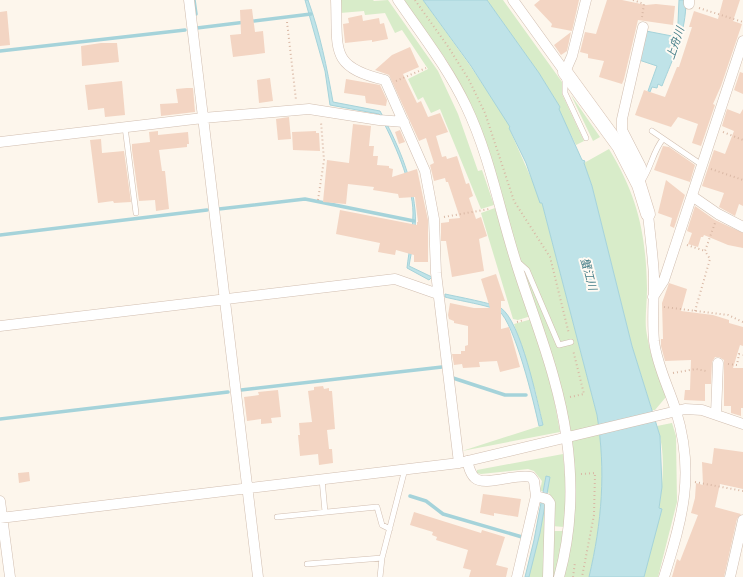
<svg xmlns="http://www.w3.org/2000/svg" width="743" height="577" viewBox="0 0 743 577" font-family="Montserrat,'Noto Sans JP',sans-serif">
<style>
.green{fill:#d8ecc9}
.water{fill:#bfe3e8;stroke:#a5d3da}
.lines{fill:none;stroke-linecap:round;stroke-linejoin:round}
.stream{stroke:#a5d3da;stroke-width:3.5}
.building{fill:#f3d5c3}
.lane-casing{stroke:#d1beb0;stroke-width:6}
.street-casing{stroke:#d1beb0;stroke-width:11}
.secondary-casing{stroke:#d6c0b0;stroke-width:15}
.path{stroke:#d9b8a5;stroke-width:2;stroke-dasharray:1 3;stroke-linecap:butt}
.lane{stroke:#fff;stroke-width:5}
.street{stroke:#fff;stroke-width:10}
.secondary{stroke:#fff;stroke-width:14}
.labels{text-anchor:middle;stroke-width:4;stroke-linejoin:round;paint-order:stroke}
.water-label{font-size:11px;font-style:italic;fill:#437c86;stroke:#fffaf3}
</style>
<rect width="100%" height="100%" fill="#fdf6ec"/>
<!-- green -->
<path class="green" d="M 340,0 L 373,0 L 374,1 L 388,0 L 438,71 L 458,114 L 478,171 L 482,170 L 494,205 L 481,209 L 440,109 L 431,113 L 423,97 L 418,100 L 408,79 L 428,69 L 402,30 L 395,33 L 385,13 L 365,15 L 364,11 L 340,13 Z
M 403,0 L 423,0 L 471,67 L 511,127 L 509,128 L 542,203 L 597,415 C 606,471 602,522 589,577 L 562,577 L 571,445 L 517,253 L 481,131 L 459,82 L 447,61 Z
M 487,0 L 503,0 L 562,82 L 562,94 L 584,141 L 576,145 L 558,109 L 560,107 L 539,73 Z
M 571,95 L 600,137 L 593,141 Z
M 609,149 C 638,197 646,234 647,289 C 647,302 645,316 646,329 C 649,353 658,374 666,397 L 655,410 L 652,410 L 632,346 L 592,186 L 584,163 Z
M 495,208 L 508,252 L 531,316 L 518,320 L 513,319 L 481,213 Z
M 532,319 L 550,378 L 560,432 L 462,451 L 543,425 L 536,393 L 514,324 Z
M 672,423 L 676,436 L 677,502 L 658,577 L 644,577 L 661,509 L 659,509 C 663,482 666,452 657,426 Z
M 563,454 L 567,498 L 564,527 L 552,526 L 553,501 L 549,493 L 547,492 L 550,477 L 546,477 L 543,491 L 540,491 L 542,481 L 534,471 L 528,469 L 481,474 L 477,473 L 477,470 Z
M 545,504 L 545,577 L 529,577 Z
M 553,531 L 564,531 L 555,577 L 550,577 Z"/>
<!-- water -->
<path class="water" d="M 305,0 L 308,0 C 320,33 327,68 333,102 L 380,111 C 397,142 412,176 415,210 C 417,228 412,248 409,266 L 432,277 L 429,280 L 407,268 C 409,250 413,231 413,213 C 413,184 393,139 379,114 L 330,105 L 325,71 Z
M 423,0 L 487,0 L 539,73 L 560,107 L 559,109 L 582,160 L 585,161 L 584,163 L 592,186 L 632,346 L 660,436 L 662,487 L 659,508 L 662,509 L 644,577 L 589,577 C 602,522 606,471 597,415 L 542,203 L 540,203 L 526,163 L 509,128 L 510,127 L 471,66 Z
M 679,0 L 686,0 C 686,33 674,55 662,86 L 658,84 L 657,88 L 652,87 L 650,92 L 648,91 L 657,66 L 639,60 L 646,31 L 672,36 L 678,23 Z
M 445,294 C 454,296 496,304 501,308 C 521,322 537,400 543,425 L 539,426 C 534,403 515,324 499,311 C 493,306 455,300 445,297 Z
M 546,476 L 550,477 L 540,533 L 529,577 L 525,577 L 534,540 Z"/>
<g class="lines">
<!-- stream -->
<path class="stream" d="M 194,0 L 196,14
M 197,28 L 311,14
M 0,51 L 185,30
M 219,209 L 305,199 L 414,221
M 0,235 L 207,210
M 453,378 L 505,395 L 526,395
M 241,390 L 442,367
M 0,419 L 228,392
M 410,496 L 426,501 L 443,514 L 522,537"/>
</g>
<!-- building -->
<path class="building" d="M 540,0 L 579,0 L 572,31 L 551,27 L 552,24 L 534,5 Z
M 607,0 L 622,0 L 646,5 L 656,4 L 675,6 L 673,25 L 638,20 L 624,79 L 622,84 L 599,77 L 604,61 L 588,58 L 588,54 L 580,52 L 585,32 L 596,34 Z
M 723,0 L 740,0 L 733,21 L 742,24 L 721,86 L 713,104 L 715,105 L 701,146 L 692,143 L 698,124 L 678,117 L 671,127 L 635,115 L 644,90 L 665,97 L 677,67 L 679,67 L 692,27 L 689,27 L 694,11 L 718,19 Z
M 252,9 L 255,32 L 263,31 L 265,53 L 233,57 L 230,35 L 241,34 L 240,10 Z
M 7,11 L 10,45 L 0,46 L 0,12 Z
M 362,15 L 363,21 L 379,18 L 380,24 L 384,23 L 388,39 L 372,42 L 372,40 L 345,43 L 343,24 L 349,23 L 348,18 Z
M 571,32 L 567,51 L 561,55 L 554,45 Z
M 101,43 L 117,43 L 119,62 L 82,66 L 81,46 Z
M 410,47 L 419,67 L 403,74 L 417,103 L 421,101 L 428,117 L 440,113 L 448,132 L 436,136 L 442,157 L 446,156 L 447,159 L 457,156 L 466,184 L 469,183 L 473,196 L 469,198 L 476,219 L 481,217 L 487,236 L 479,239 L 484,271 L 452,277 L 446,241 L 441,241 L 441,223 L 449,222 L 449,219 L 460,218 L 448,182 L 446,182 L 445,178 L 434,181 L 430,165 L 434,163 L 426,138 L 419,141 L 389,75 L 375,70 L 392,55 Z
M 740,72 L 743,73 L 743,94 L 734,90 Z
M 270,78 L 273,101 L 259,103 L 257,80 Z
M 346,79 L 380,85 L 387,100 L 386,106 L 366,103 L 365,96 L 344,93 Z
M 122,81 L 125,115 L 105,117 L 104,108 L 88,110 L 85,85 Z
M 187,88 L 193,88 L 195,112 L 161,116 L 160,104 L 178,103 L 176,89 Z
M 727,109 L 740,114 L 743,109 L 743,206 L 739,204 L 735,216 L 719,207 L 724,193 L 702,186 L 714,150 L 725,154 L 734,131 L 722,126 Z
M 289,117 L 291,139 L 278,140 L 276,119 Z
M 353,124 L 371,126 L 369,146 L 374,146 L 373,156 L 378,156 L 377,165 L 389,166 L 389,168 L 393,169 L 392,177 L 417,169 L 428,220 L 428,262 L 414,262 L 414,255 L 396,250 L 395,255 L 378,252 L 380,243 L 336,234 L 340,210 L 417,225 L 417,222 L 418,222 L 415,197 L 399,198 L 398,194 L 373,190 L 374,187 L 348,184 L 346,204 L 323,202 L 327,160 L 349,163 Z
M 400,130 L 405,142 L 399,144 L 395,132 Z
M 158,131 L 158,135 L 188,132 L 189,144 L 187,144 L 187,147 L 159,150 L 162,171 L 165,171 L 169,209 L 156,211 L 155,200 L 139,201 L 132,150 L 132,144 L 150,142 L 149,132 Z
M 316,131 L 316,133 L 319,133 L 320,151 L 293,150 L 292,132 Z
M 101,139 L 102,153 L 124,151 L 131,202 L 114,203 L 113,201 L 98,203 L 90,140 Z
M 663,146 L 669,147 L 695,165 L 690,182 L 654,170 Z
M 666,180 L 685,195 L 674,228 L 670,226 L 672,218 L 658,213 Z
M 695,206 L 715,220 L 743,233 L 743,248 L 728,245 L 704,235 L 703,237 L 701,237 L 698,247 L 688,244 L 692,233 L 687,231 Z
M 496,274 L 505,301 L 501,301 L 501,329 L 509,327 L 520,367 L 500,372 L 497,361 L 479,362 L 480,367 L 463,368 L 462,364 L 454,365 L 452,354 L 461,354 L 461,351 L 465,351 L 465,346 L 468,345 L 468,326 L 454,323 L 454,321 L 449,319 L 448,315 L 450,303 L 474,308 L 490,308 L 481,279 Z
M 669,283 L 687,289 L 681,311 L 713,315 L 729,320 L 729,323 L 743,327 L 743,346 L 740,345 L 733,368 L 743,368 L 743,408 L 741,408 L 741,416 L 731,413 L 731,406 L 724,406 L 724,360 L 719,357 L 715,357 L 712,362 L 711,384 L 705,384 L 705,401 L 684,400 L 685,390 L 690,390 L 691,360 L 665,361 L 661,346 L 661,339 L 663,339 L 662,303 Z
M 323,386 L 324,389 L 329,388 L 329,391 L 332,391 L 335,429 L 327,430 L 329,449 L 332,449 L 333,463 L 319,465 L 318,454 L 300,456 L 298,435 L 300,435 L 299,423 L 312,422 L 308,391 L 314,390 L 314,387 Z
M 278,390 L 281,417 L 271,418 L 272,423 L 261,424 L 261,419 L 247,421 L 244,397 L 259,395 L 258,392 Z
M 714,448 L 743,452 L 743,489 L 720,484 L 715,507 L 741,514 L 737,519 L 724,577 L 672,577 L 677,559 L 680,561 L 698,515 L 691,513 L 695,498 L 696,483 L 703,485 L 702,462 L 712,464 Z
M 29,472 L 30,481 L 19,483 L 18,473 Z
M 483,494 L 521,499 L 518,517 L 494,513 L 494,516 L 480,513 Z
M 414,512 L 481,533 L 482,530 L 505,537 L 496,565 L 508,568 L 506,577 L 469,577 L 471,570 L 463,568 L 468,550 L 436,540 L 437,537 L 432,535 L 433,532 L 410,525 Z"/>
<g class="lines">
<!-- lane casing -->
<g class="lane-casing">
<path id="lane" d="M 565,78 L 565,93 L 586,138
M 125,127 L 136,213
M 652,131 L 702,165
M 642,181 C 651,168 653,151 663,139
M 517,261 L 527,270 L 559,345 L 571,342
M 322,479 L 325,512
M 277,517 L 377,507 L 382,525 L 390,529
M 307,564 L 382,558
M 380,577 L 382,558 L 405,469"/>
</g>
<!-- street casing -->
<g class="street-casing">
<path id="street" d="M 189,0 L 258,577
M 336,0 C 338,50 329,67 385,80 L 425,171 L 434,219 L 436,273 L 459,463
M 398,0 C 422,35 448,68 466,106 C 489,154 499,208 515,259 C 527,299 543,338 554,379 C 572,443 577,512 559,577
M 513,0 L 565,72
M 689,4 L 689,0
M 565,72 L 572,56 L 586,0
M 0,142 L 203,118 L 309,109 L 379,120 L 404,122
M 639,185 L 641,167 L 622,130 L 622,119 L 643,27
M 692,196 L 718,214 L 743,227
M 648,214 C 650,235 653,256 654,277 C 654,299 652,320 654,341 C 657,366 669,388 676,411 C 695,473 683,517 664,577
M 653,297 L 664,280 L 743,41
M 0,326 L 395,279 L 438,294
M 716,414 L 718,363
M 467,461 C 469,467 470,474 475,478 C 485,487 516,473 531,477 L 534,481 L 536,496 L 517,577
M 536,496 L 547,499 L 550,503 L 548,577
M 0,501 L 10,577
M 0,518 L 459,463 L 685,409 L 702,410 L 743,424
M 730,577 L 743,520"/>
</g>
<!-- secondary casing -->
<g class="secondary-casing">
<path id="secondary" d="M 565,72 L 619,146 L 639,185 L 648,214"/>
</g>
<!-- path -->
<path class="path" d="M 415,0 L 449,48 L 469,80 L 485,113 L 514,201 L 550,257 L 569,334
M 633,0 L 644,4 L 642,17
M 699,8 L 743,22
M 287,22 L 296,100
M 396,81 L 426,68
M 723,132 L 743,140
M 711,169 L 743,180
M 318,200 L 324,160 L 321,122
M 444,217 L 489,209
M 687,245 L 705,251
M 664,307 L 728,315 L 743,322
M 695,311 L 710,259 L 705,251 L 715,223
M 517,322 L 524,320
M 728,364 L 737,365 L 739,354 L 743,355
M 673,373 L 696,369 L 706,371
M 570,397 L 584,394 L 573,350
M 581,474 L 595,473 L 594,515 L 582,577
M 695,482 L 743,491
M 573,577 L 575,562"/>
<!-- lane -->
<use href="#lane" class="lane"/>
<!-- street -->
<use href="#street" class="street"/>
<!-- secondary -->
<use href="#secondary" class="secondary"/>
</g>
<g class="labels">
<!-- water labels -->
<g class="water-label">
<text transform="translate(675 43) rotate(-71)" y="4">上舟川</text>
<text transform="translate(589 274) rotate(75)" y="4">蟹江川</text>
</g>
</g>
</svg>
